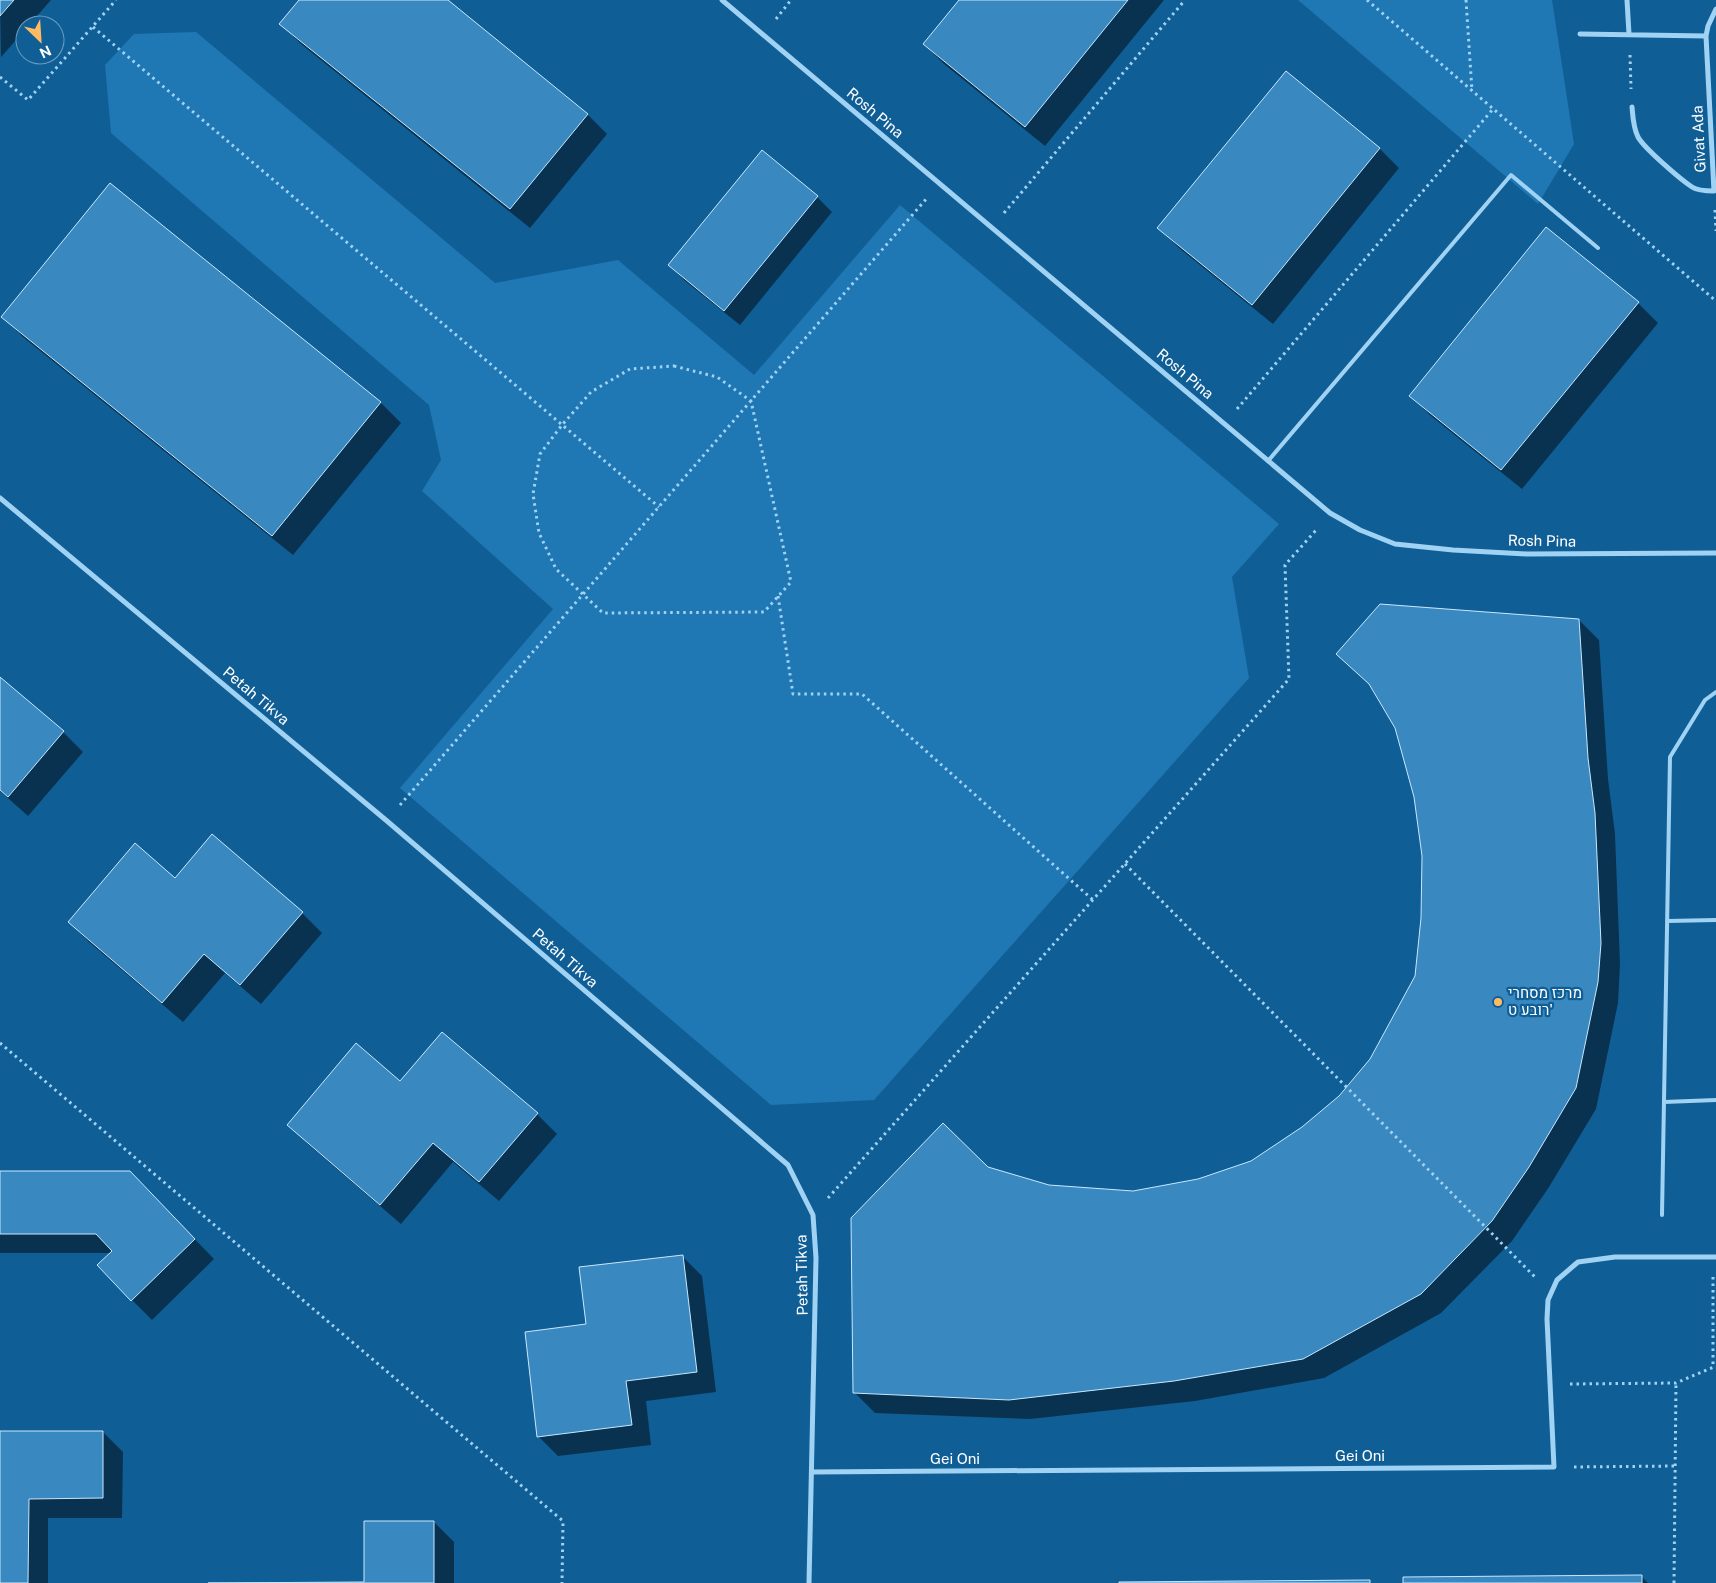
<svg xmlns="http://www.w3.org/2000/svg" width="1716" height="1583" viewBox="0 0 1716 1583" font-family="'Public Sans',Heebo,sans-serif">
<style>
.green{fill:#1f78b4}
.shadow{fill:#0007}
.building{fill:#3988bf;stroke:#c8e8fe}
.lines{fill:none;stroke-linecap:round;stroke-linejoin:round}
.path{stroke:#a0d2f4;stroke-width:3;stroke-dasharray:2.5 4;stroke-linecap:butt}
.lane{stroke:#a0d2f4;stroke-width:4}
.street{stroke:#a0d2f4;stroke-width:5}
.poi-dot{fill:#ffbb63;stroke:#105e96;stroke-width:2}
.labels{text-anchor:middle;stroke-width:4.5;stroke-linejoin:round;paint-order:stroke}
.street-label{font-size:15px;fill:#fff;stroke:#105e96}
.poi-label{font-size:15px;fill:#fff;stroke:#105e96;text-anchor:start}
</style>
<rect width="100%" height="100%" fill="#105e96"/>
<!-- green -->
<path class="green" d="M 1298,0 L 1552,0 L 1574,144 L 1538,204 Z
M 196,32 L 495,283 L 618,260 L 754,375 L 900,205 L 1279,524 L 1232,577 L 1249,678 L 874,1100 L 771,1105 L 400,788 L 553,609 L 422,491 L 441,460 L 429,405 L 111,133 L 105,65 L 134,34 Z"/>
<!-- shadow -->
<path class="shadow" d="M 0,0 L 51,0 L 29,25 L 25,25 L 25,30 L 1,57 Z
M 300,0 L 446,0 L 587,114 L 607,134 L 530,228 L 301,44 L 281,24 Z
M 960,0 L 1164,0 L 1045,146 L 944,64 L 924,44 Z
M 1379,148 L 1399,168 L 1273,324 L 1179,248 L 1159,228 Z
M 110,185 L 381,403 L 401,423 L 293,555 L 23,337 L 3,317 Z
M 817,197 L 832,212 L 740,325 L 685,281 L 670,265 Z
M 1638,303 L 1658,323 L 1522,489 L 1431,416 L 1411,396 Z
M 1579,620 L 1599,640 L 1608,779 L 1615,834 L 1620,964 L 1618,1003 L 1596,1109 L 1549,1187 L 1512,1241 L 1441,1313 L 1324,1378 L 1195,1401 L 1030,1419 L 875,1413 L 855,1393 L 988,1168 L 1048,1187 L 1133,1192 L 1198,1180 L 1252,1162 L 1303,1128 L 1340,1097 L 1371,1060 L 1416,976 Z
M 0,678 L 63,732 L 83,752 L 28,816 L 0,791 Z
M 175,880 L 302,913 L 322,933 L 261,1004 L 225,973 L 183,1022 L 89,942 L 69,922 Z
M 400,1082 L 537,1114 L 557,1134 L 499,1201 L 453,1162 L 401,1224 L 309,1145 L 289,1125 Z
M 0,1172 L 150,1193 L 214,1259 L 152,1320 L 132,1300 L 111,1253 L 0,1253 Z
M 682,1256 L 702,1276 L 716,1392 L 646,1401 L 651,1445 L 558,1456 L 538,1436 L 588,1325 Z
M 0,1432 L 103,1432 L 123,1452 L 122,1518 L 48,1518 L 48,1583 L 0,1583 Z
M 434,1522 L 454,1542 L 454,1583 L 365,1583 Z
M 1641,1576 L 1648,1583 L 1405,1583 Z"/>
<!-- building -->
<path class="building" d="M 0,0 L 14,0 L 0,16 Z
M 299,0 L 448,0 L 588,114 L 510,209 L 279,24 Z
M 959,0 L 1128,0 L 1025,127 L 923,44 Z
M 1286,71 L 1380,148 L 1252,305 L 1157,228 Z
M 762,150 L 818,196 L 724,311 L 668,265 Z
M 110,183 L 381,402 L 272,536 L 1,317 Z
M 1546,227 L 1639,302 L 1501,470 L 1409,396 Z
M 1380,604 L 1579,619 L 1588,758 L 1595,813 L 1601,943 L 1598,982 L 1576,1088 L 1529,1167 L 1492,1221 L 1421,1294 L 1303,1359 L 1174,1381 L 1009,1400 L 853,1393 L 851,1218 L 943,1123 L 988,1167 L 1049,1185 L 1133,1191 L 1198,1179 L 1251,1161 L 1302,1127 L 1339,1096 L 1370,1059 L 1415,976 L 1421,918 L 1422,856 L 1414,797 L 1395,728 L 1369,684 L 1336,654 Z
M 0,677 L 64,731 L 8,797 L 0,790 Z
M 212,834 L 303,912 L 240,985 L 204,954 L 162,1003 L 68,922 L 135,843 L 175,878 Z
M 442,1032 L 538,1113 L 479,1182 L 433,1143 L 380,1205 L 287,1125 L 356,1043 L 400,1081 Z
M 0,1171 L 130,1171 L 195,1239 L 131,1301 L 97,1265 L 112,1251 L 96,1234 L 0,1234 Z
M 683,1255 L 697,1372 L 626,1381 L 632,1425 L 537,1437 L 525,1332 L 586,1324 L 579,1267 Z
M 0,1431 L 103,1431 L 103,1498 L 29,1499 L 28,1583 L 0,1583 Z
M 364,1521 L 434,1521 L 434,1583 L 208,1583 L 364,1582 Z
M 1642,1575 L 1642,1583 L 1403,1583 L 1403,1577 Z
M 1370,1580 L 1370,1583 L 1119,1583 L 1119,1582 Z"/>
<g class="lines">
<!-- path -->
<path class="path" d="M 1367,0 L 1716,301
M 1466,0 L 1472,91
M 776,19 L 791,0
M 93,27 L 659,507
M 1630,55 L 1631,89
M 0,77 L 28,100 L 116,0
M 1715,210 L 1716,231
M 1004,213 L 1185,0
M 674,366 L 717,377 L 751,401 L 791,582 L 764,612 L 603,613 L 556,569 L 539,533 L 533,494 L 540,454 L 562,425 L 591,392 L 630,369 Z
M 1237,409 L 1493,109
M 778,596 L 793,694 L 862,694 L 1093,900
M 400,805 L 927,198
M 1125,864 L 1535,1277
M 0,1043 L 563,1521 L 562,1583
M 828,1198 L 1289,679 L 1285,565 L 1317,529
M 1713,1277 L 1713,1367
M 1570,1384 L 1676,1383 L 1716,1366
M 1574,1467 L 1676,1466
M 1674,1583 L 1676,1383"/>
<!-- lane -->
<path class="lane" d="M 1268,461 L 1511,175 L 1598,248
M 1667,921 L 1716,920
M 1664,1102 L 1716,1100
M 1662,1215 L 1670,757 L 1705,700 L 1716,692"/>
<!-- street -->
<path class="street" d="M 722,0 L 1330,513 L 1360,530 L 1395,544 L 1453,550 L 1527,554 L 1716,553
M 1627,0 L 1629,34
M 1580,34 L 1706,36
M 1632,107 C 1633,117 1633,127 1638,137 C 1644,148 1680,179 1692,187 C 1698,191 1707,191 1714,191 L 1706,36 L 1708,26 L 1716,9
M 0,498 L 387,821 L 788,1165 L 813,1215 L 816,1258 L 809,1583
M 812,1472 L 1554,1467 L 1547,1319 L 1548,1300 L 1557,1280 L 1578,1262 L 1615,1257 L 1716,1257"/>
</g>
<!-- markers -->
<circle class="poi-dot" cx="1498" cy="1002" r="5"/>
<g class="labels">
<!-- street labels -->
<g class="street-label">
<text transform="translate(875 113) rotate(40)" y="5">Rosh Pina</text>
<text transform="translate(1699 139) rotate(-93)" y="5">Givat Ada</text>
<text transform="translate(1185 374) rotate(40)" y="5">Rosh Pina</text>
<text transform="translate(1542 541) rotate(1)" y="5">Rosh Pina</text>
<text transform="translate(256 696) rotate(40)" y="5">Petah Tikva</text>
<text transform="translate(565 958) rotate(41)" y="5">Petah Tikva</text>
<text transform="translate(802 1275) rotate(-91)" y="5">Petah Tikva</text>
<text x="1360" y="1461">Gei Oni</text>
<text x="955" y="1464">Gei Oni</text>
</g>
<!-- poi labels -->
<g class="poi-label">
<text x="1508" y="998">מרכז מסחרי<tspan x="1508" dy="17">רובע ט'</tspan></text>
</g>
</g>
<!-- north arrow -->
<g transform="translate(40 40) rotate(155)"><circle r="24" fill="#105e96" stroke="#709ec0"/>
<path d="M0-4L9 19L0 12L-9 19Z" fill="#ffbb63"/>
<text y="-8" font-size="14" font-weight="bold" text-anchor="middle" fill="#ffffff">N</text>
</g>
</svg>
